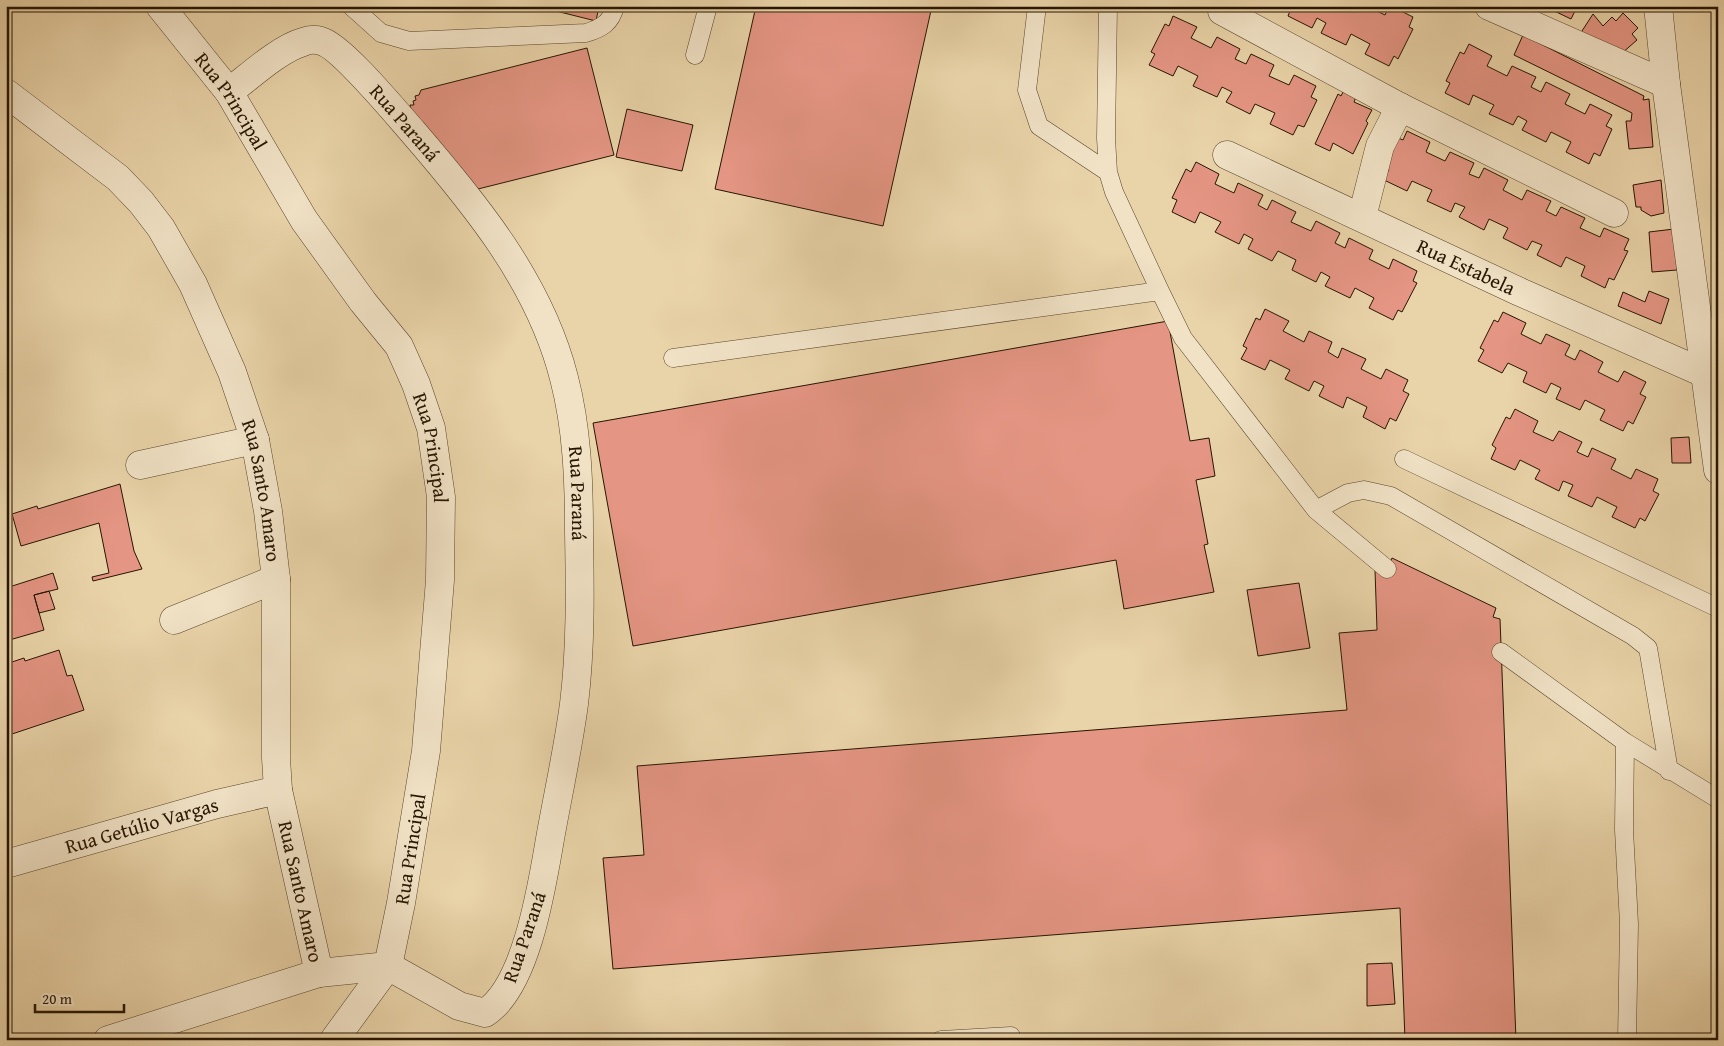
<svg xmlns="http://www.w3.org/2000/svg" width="1724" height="1046" viewBox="0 0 1724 1046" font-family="'Gentium Book Plus',serif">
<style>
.building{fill:#e49583;stroke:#261500}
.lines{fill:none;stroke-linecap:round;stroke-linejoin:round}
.service-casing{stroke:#57442a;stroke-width:19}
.minor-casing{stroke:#57442a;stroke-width:29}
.service{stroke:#f1e2c6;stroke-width:18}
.minor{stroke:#f1e2c6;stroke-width:28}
.labels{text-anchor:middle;stroke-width:4;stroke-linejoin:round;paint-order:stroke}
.street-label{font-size:20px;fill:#261500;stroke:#f1e2c6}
</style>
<rect width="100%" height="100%" fill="#e9d3a8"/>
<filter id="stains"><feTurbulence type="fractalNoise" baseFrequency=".004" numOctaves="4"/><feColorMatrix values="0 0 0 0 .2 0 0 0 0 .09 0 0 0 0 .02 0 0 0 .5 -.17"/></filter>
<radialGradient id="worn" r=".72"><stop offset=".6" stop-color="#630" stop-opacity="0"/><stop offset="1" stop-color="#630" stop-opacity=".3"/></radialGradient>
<!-- building -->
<path class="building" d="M 536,6 L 599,6 L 596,21 Z
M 756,6 L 932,6 L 883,226 L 715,189 Z
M 1292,6 L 1367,6 L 1385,15 L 1389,6 L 1391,6 L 1413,17 L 1409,27 L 1413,29 L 1398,59 L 1394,56 L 1389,66 L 1365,54 L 1370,44 L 1351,34 L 1346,45 L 1321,33 L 1326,23 L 1317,18 L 1312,28 L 1288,16 Z
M 1549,6 L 1585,6 L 1582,12 L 1576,9 L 1571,19 L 1548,8 Z
M 1623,13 L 1638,28 L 1632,34 L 1637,40 L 1621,54 L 1580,34 L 1593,14 L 1603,26 L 1612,17 L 1616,21 Z
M 1173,16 L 1197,27 L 1191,38 L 1211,48 L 1217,37 L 1240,49 L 1235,59 L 1246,64 L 1251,54 L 1274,65 L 1269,76 L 1289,85 L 1294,75 L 1316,86 L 1311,97 L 1317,100 L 1304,127 L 1298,125 L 1293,135 L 1270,124 L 1275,113 L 1255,104 L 1250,114 L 1226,102 L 1232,92 L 1222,87 L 1217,97 L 1193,86 L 1198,76 L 1178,66 L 1173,76 L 1149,65 L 1155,54 L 1151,52 L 1165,24 L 1169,26 Z
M 1523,35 L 1644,96 L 1643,100 L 1649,99 L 1653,147 L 1629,149 L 1626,121 L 1631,121 L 1632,113 L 1514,55 Z
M 1469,44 L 1492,56 L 1487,66 L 1507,76 L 1512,66 L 1536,77 L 1531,87 L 1541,92 L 1546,82 L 1570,94 L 1565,104 L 1585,114 L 1590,104 L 1612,115 L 1606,126 L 1612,129 L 1600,156 L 1594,153 L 1589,164 L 1566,152 L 1571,142 L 1551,132 L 1546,142 L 1522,130 L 1527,121 L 1518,116 L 1513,125 L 1489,114 L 1494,105 L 1473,95 L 1469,105 L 1445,93 L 1450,83 L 1446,81 L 1460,52 L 1464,54 Z
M 587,48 L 614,155 L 478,189 L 473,188 L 414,123 L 410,105 L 414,105 L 413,101 L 416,100 L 415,96 L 419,95 L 421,90 Z
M 1346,86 L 1358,92 L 1354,102 L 1372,110 L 1366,121 L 1368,123 L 1353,154 L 1333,143 L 1330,151 L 1315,144 L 1338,94 L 1341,96 Z
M 627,109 L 693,125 L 682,171 L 616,157 Z
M 1407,131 L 1430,142 L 1426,152 L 1445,161 L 1450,152 L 1474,163 L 1469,174 L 1479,178 L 1484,168 L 1508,180 L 1503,190 L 1522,200 L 1527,190 L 1551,201 L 1546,211 L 1556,216 L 1561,207 L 1585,218 L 1580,228 L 1600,237 L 1604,228 L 1629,239 L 1624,250 L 1628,251 L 1614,280 L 1609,278 L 1605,288 L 1581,276 L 1585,266 L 1566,257 L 1561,267 L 1537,255 L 1542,245 L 1532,241 L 1527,250 L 1503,238 L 1508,228 L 1489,219 L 1484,230 L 1459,217 L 1465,207 L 1455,203 L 1451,212 L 1427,201 L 1432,190 L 1412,181 L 1407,191 L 1384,180 L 1389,169 L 1384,166 L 1398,138 L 1403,140 Z
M 1196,162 L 1219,174 L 1215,184 L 1234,193 L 1238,183 L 1263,195 L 1258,205 L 1267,210 L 1272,200 L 1296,212 L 1291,222 L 1311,231 L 1316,221 L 1340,233 L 1335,243 L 1345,248 L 1349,238 L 1373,250 L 1369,259 L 1389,269 L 1393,259 L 1417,271 L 1413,281 L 1417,283 L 1402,312 L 1398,310 L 1393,320 L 1369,308 L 1374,298 L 1355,288 L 1350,298 L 1325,286 L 1330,277 L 1321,272 L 1316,282 L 1292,270 L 1296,260 L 1278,251 L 1272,261 L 1248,249 L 1253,239 L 1244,234 L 1239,244 L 1215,232 L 1221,222 L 1200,212 L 1195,223 L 1172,212 L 1177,200 L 1172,198 L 1186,169 L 1191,172 Z
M 1661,180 L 1664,213 L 1651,216 L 1641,210 L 1641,207 L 1636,207 L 1633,185 Z
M 1674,229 L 1677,270 L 1652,272 L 1649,232 Z
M 1649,291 L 1669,299 L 1661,324 L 1618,306 L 1623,292 L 1645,302 Z
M 1265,309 L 1289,321 L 1283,331 L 1304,342 L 1309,331 L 1332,342 L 1328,352 L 1338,358 L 1342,348 L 1366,359 L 1361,369 L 1381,379 L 1386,369 L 1408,380 L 1403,391 L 1409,394 L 1396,421 L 1390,418 L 1385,429 L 1363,417 L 1367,407 L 1347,397 L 1343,408 L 1319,396 L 1324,386 L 1314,381 L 1309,391 L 1285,379 L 1290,370 L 1270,360 L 1265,370 L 1241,359 L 1247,348 L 1243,346 L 1256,318 L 1260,320 Z
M 1503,312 L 1526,323 L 1521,334 L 1541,344 L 1546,334 L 1570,345 L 1565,355 L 1575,360 L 1580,350 L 1603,362 L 1598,372 L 1618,382 L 1624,371 L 1646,382 L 1640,394 L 1646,397 L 1633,424 L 1628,421 L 1623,431 L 1600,420 L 1605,410 L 1585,400 L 1580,410 L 1556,399 L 1561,388 L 1551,383 L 1546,393 L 1523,382 L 1527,372 L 1508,363 L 1502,373 L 1478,361 L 1484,350 L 1480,348 L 1494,320 L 1498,322 Z
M 1168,321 L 1190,441 L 1209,438 L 1215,476 L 1196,480 L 1208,544 L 1204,545 L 1214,592 L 1124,609 L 1116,560 L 633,646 L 593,423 Z
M 1515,409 L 1538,421 L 1533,432 L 1553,441 L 1559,431 L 1582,442 L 1577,452 L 1588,457 L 1592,448 L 1616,459 L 1611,469 L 1631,479 L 1636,469 L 1658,479 L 1653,491 L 1659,494 L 1645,521 L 1640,518 L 1635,528 L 1612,517 L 1617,507 L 1597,497 L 1592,507 L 1568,496 L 1573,485 L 1563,481 L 1559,491 L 1535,479 L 1540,470 L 1520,460 L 1515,470 L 1491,459 L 1496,448 L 1492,445 L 1506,417 L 1510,419 Z
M 1689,437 L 1691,463 L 1672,463 L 1671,438 Z
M 120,484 L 134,551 L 142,569 L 93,581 L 92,577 L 109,573 L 99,523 L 21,546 L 12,514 L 37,506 L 38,509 Z
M 1392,558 L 1496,608 L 1493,617 L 1500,619 L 1516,1040 L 1405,1040 L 1400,908 L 613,969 L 603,858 L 644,855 L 637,766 L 1347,710 L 1339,633 L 1377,630 L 1375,570 L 1387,569 Z
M 53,573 L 58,589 L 34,595 L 44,630 L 6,641 L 6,588 Z
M 1299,583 L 1310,648 L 1258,656 L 1247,590 Z
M 49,591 L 55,609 L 39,613 L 34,595 Z
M 59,650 L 67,676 L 72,675 L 84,710 L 6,736 L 6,664 L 24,658 L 25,661 Z
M 1392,963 L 1395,1004 L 1367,1006 L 1367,964 Z"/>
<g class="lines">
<!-- service casing -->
<g class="service-casing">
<path id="service" d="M 351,6 L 381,33 L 409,41 L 586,33 C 602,28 611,23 615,6
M 1037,6 L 1027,90 L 1039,126 L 1108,172
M 1108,6 L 1106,138 L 1108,172 L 1114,192 L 1160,291 L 1183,338 L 1316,510 L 1387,569
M 695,55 L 708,6
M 673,358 L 1160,291
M 1404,459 L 1718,608
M 1316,510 L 1348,493 L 1364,490 L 1391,496 L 1633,636 L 1648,648 L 1669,771
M 1501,652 L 1625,742 L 1718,799
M 1625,742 L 1624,830 L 1629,924 L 1627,1040
M 941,1040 L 1011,1036"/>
</g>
<!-- minor casing -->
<g class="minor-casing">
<g id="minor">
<path id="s1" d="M 160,6 L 229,92 L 304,220 L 363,302 L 399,346 L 416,384 L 431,428 L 441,497 L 440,580 L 426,751 L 401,903 L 388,966 L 334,1040"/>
<path d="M 1489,6 L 1666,84"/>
<path d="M 1658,6 L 1666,84 L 1718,470"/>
<path d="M 1222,11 L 1400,107 L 1614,213"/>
<path id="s2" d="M 229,92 C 250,76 279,49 303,42 C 308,40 315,39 321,41 C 341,46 397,114 413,132 C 476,205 540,283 564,378 C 577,428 579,480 579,532 C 580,588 581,647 574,704 C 568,749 558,794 550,839 C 542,885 527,986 485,1013 L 459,1006 L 388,966"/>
<path id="s3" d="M 6,93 L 118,178 L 141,202 L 161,228 L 193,284 L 232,372 L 255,440 L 268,511 L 276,579 L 276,758 L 278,790 L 319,973"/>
<path id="s4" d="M 1227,155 L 1520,292 L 1706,374"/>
<path d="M 1362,217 L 1380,146 L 1400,107"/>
<path d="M 140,465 L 255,440"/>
<path d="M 174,620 L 276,579"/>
<path id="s5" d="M 6,864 L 217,804 L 278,790"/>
<path d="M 108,1040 L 319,973 L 388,966"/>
</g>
</g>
<!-- service -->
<use href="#service" class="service"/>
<!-- minor -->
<use href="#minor" class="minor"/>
</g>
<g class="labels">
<!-- street labels -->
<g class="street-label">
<text dy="7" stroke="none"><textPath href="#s1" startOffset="119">Rua Principal</textPath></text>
<text dy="7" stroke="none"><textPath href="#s2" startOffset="226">Rua Paraná</textPath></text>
<text dy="7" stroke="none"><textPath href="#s4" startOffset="264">Rua Estabela</textPath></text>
<text dy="7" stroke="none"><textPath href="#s1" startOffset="524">Rua Principal</textPath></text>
<text dy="7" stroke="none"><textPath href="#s3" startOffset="490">Rua Santo Amaro</textPath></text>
<text dy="7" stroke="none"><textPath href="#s2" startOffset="646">Rua Paraná</textPath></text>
<text dy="7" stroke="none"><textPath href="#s5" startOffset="141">Rua Getúlio Vargas</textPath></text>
<text transform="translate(410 849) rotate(-81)" y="7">Rua Principal</text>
<text dy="7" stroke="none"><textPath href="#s3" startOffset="895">Rua Santo Amaro</textPath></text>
<text transform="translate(524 937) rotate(-71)" y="7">Rua Paraná</text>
</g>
</g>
<!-- margin -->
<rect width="1724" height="1046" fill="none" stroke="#e9d3a8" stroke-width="25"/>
<rect x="8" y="8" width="1709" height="1031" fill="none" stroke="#261500" stroke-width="2.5"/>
<rect x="12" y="12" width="1699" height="1021" fill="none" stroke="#261500"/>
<!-- scale -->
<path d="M35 1004v8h89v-8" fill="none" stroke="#261500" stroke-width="2.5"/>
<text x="42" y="1004" font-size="15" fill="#261500" stroke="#f1e2c6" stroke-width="4" paint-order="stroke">20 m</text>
<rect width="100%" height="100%" filter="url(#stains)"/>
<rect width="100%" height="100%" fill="url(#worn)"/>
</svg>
